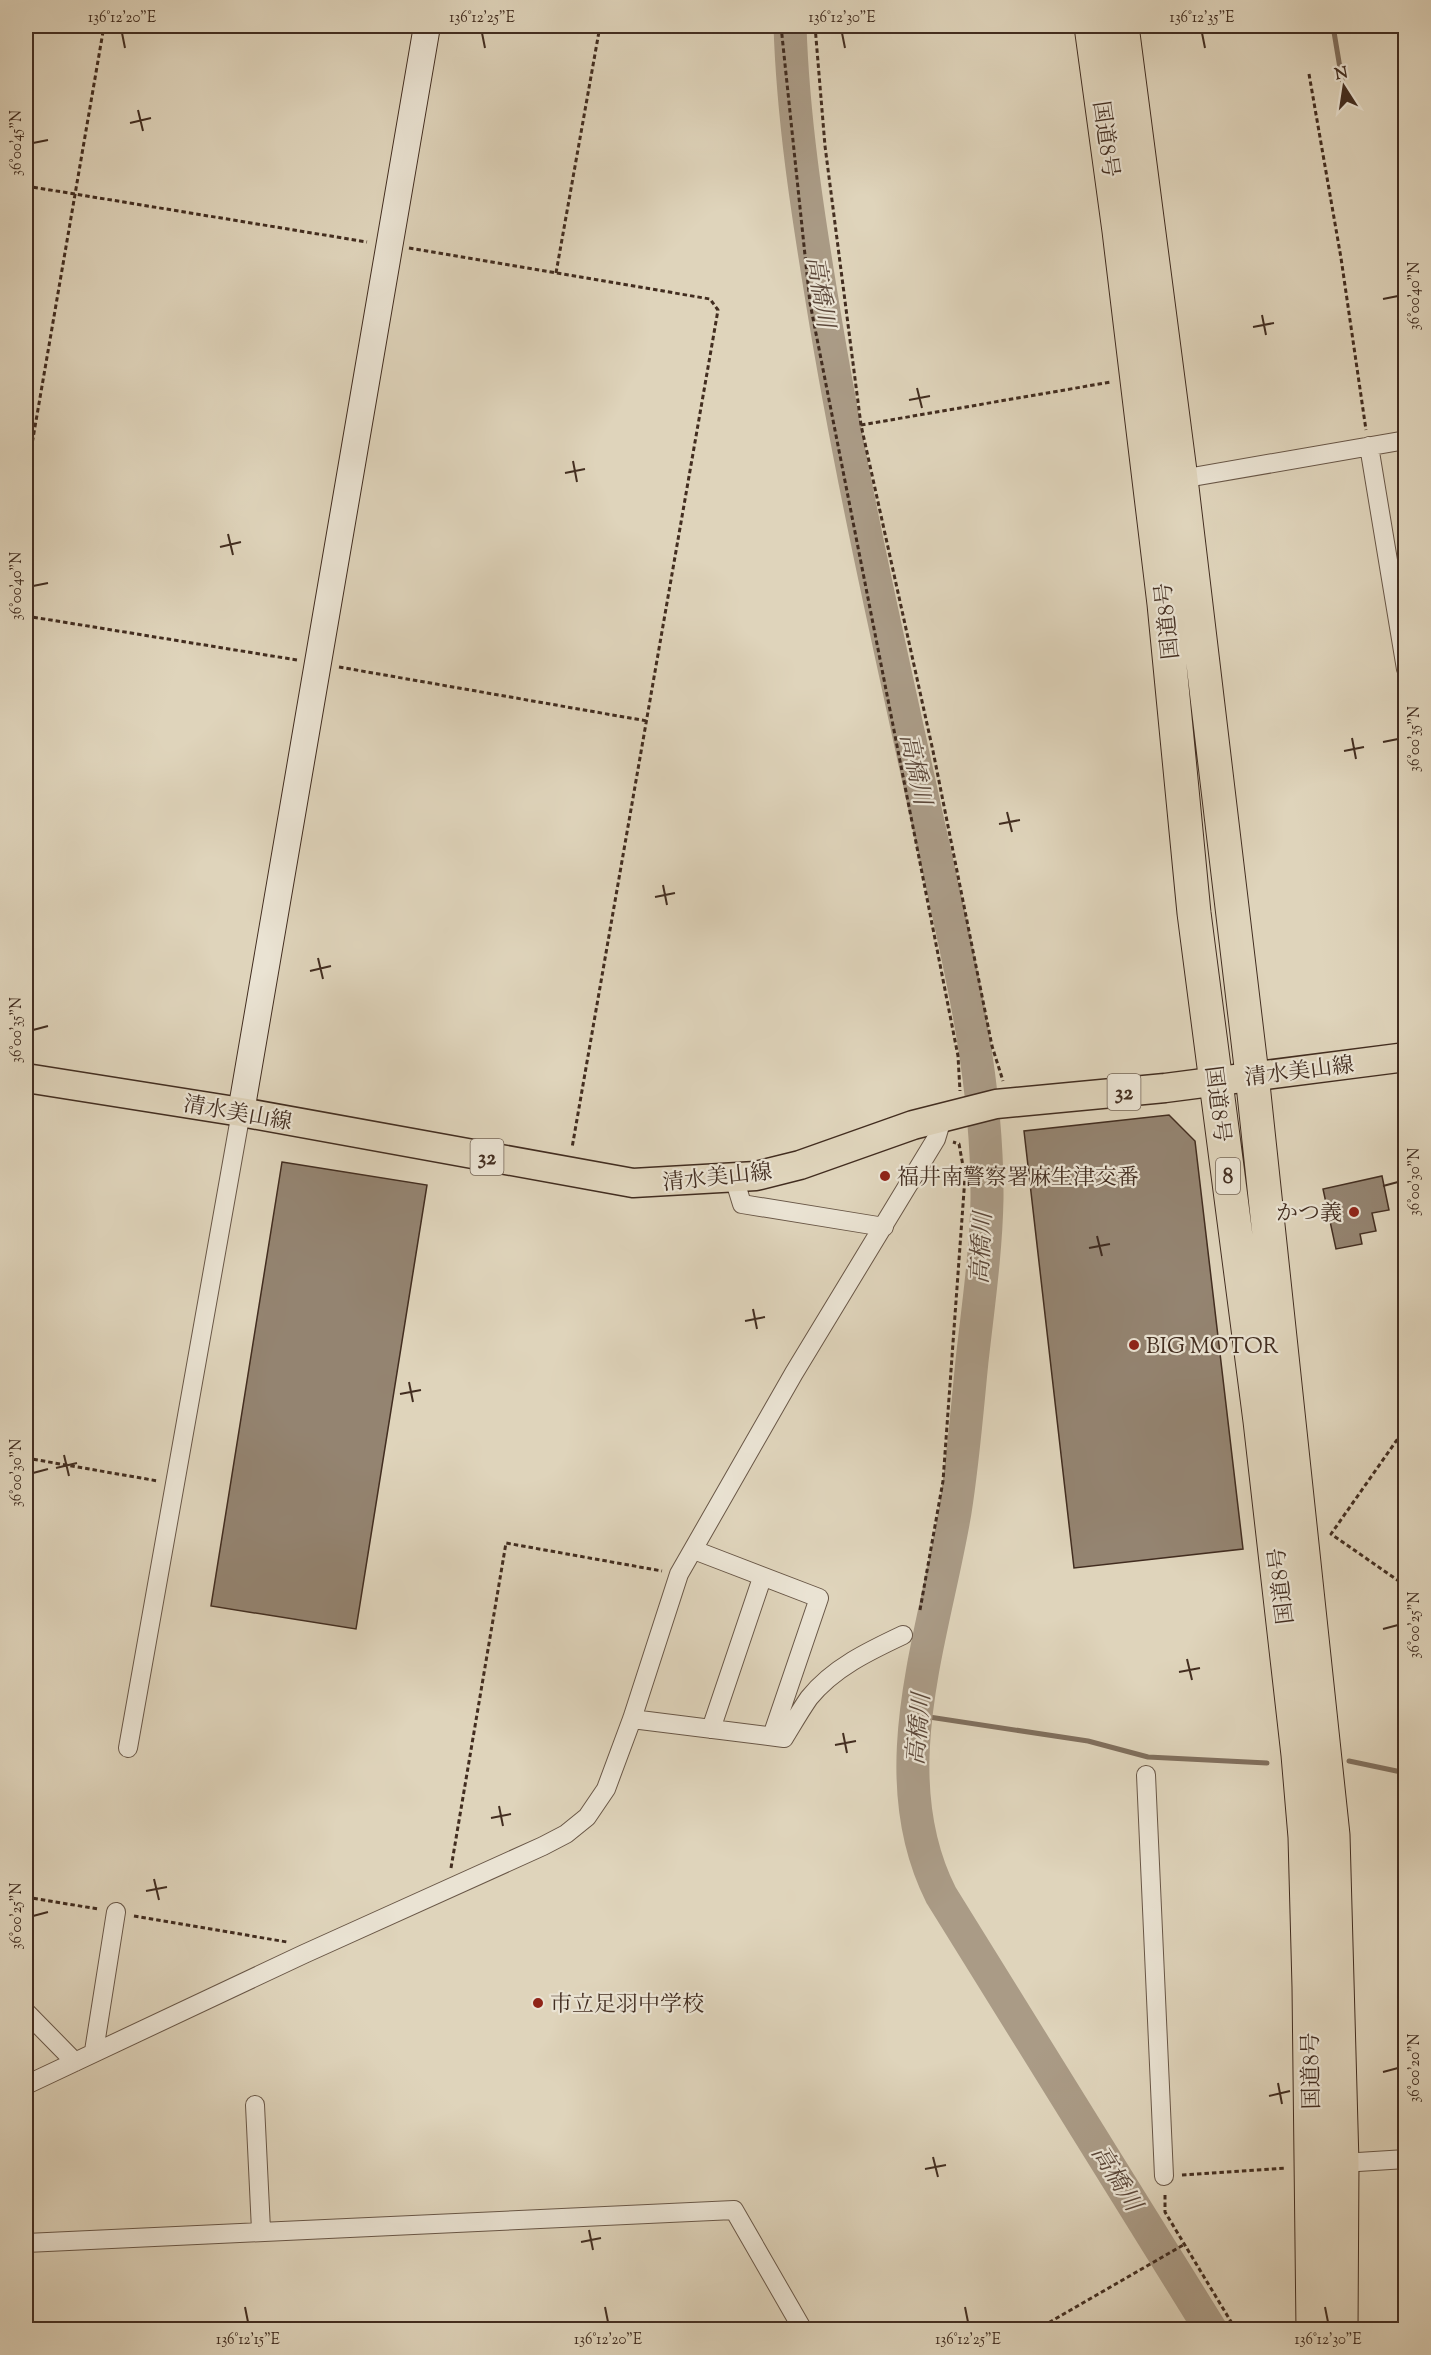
<svg xmlns="http://www.w3.org/2000/svg" width="1431" height="2355" viewBox="0 0 1431 2355" font-family="'Sorts Mill Goudy','Noto Serif JP',serif">
<style>
.lines{fill:none;stroke-linecap:round;stroke-linejoin:round}
.stream{stroke:#806f5d;stroke-width:5}
.river{stroke:#aa9b86;stroke-width:33}
.building{fill:#948471;stroke:#422d20;stroke-width:1.5}
.street-casing{stroke:#695747;stroke-width:20}
.secondary-casing{stroke:#422d20;stroke-width:28}
.primary-casing{stroke:#422d20;stroke-width:31}
.highway-casing{stroke:#422d20;stroke-width:35}
.path{stroke:#422d20;stroke-width:3;stroke-dasharray:4.5 3;stroke-linecap:butt}
.street{stroke:#eae3d3;stroke-width:18}
.secondary{stroke:#eae3d3;stroke-width:26}
.primary{stroke:#dfd4bb;stroke-width:28}
.highway{stroke:#dfd4bb;stroke-width:33}
.ticks{fill:none;stroke:#422d20;stroke-width:2}
.poi-dot{fill:#8f2418;stroke:#eae3d3;stroke-width:2}
.labels{text-anchor:middle;stroke-width:4.5;stroke-linejoin:round;paint-order:stroke}
.shield{fill:#eae3d3;stroke:#746456;stroke-width:1.5}
.shield-label{font-size:21px;font-weight:bold;fill:#422d20}
.street-label{font-size:22px;fill:#422d20;stroke:#eae3d3}
.poi-label{font-size:22px;fill:#422d20;stroke:#eae3d3;text-anchor:start}
.water-label{font-size:24px;font-style:italic;fill:#5c483a;stroke:#eae3d3}
.neatline{fill:none;stroke:#422d20;stroke-width:2}
.ticks-label{font-size:15px;text-anchor:middle;fill:#422d20}
</style>
<rect width="100%" height="100%" fill="#dfd4bb"/>
<filter id="stains"><feTurbulence type="fractalNoise" baseFrequency=".00333" numOctaves="4"/><feColorMatrix values="0 0 0 0 .2 0 0 0 0 .09 0 0 0 0 .02 0 0 0 .5 -.17"/></filter>
<radialGradient id="worn" r=".72"><stop offset=".6" stop-color="#630" stop-opacity="0"/><stop offset="1" stop-color="#630" stop-opacity=".3"/></radialGradient>
<g class="lines">
<!-- stream -->
<path class="stream" d="M 1333,26 L 1342,80
M 916,1715 L 1088,1741 L 1148,1757 L 1267,1763
M 1349,1761 L 1406,1773"/>
<!-- river -->
<path class="river" d="M 790,26 C 793,118 807,209 822,300 C 849,467 886,631 922,795 C 951,929 988,1062 987,1199 C 986,1253 978,1307 972,1361 C 967,1411 963,1462 955,1512 C 934,1637 880,1774 941,1895 L 1211,2330"/>
</g>
<!-- building -->
<path class="building" d="M 1169,1115 L 1195,1141 L 1243,1549 L 1074,1568 L 1024,1131 Z
M 282,1162 L 427,1185 L 356,1629 L 211,1606 Z
M 1382,1176 L 1389,1210 L 1372,1213 L 1376,1231 L 1360,1234 L 1362,1244 L 1336,1249 L 1323,1189 Z"/>
<g class="lines">
<!-- street casing -->
<g class="street-casing">
<path id="street" d="M 1369,446 L 1406,669
M 1181,479 L 1406,440
M 734,1178 L 742,1204 L 884,1227
M 694,1550 L 819,1598 L 772,1736
M 632,1719 L 784,1738 C 792,1725 800,1711 809,1698 C 833,1668 869,1651 903,1635
M 711,1729 L 762,1578
M 128,1748 L 241,1112
M 1146,1775 L 1164,2176
M 26,2012 L 75,2062
M 94,2051 L 116,1912
M 26,2085 L 304,1954 L 543,1846 L 566,1834 L 587,1817 L 606,1789 L 632,1719 L 679,1574 L 794,1373 L 936,1139 L 943,1116
M 255,2105 L 261,2230
M 1342,2163 L 1406,2159
M 26,2243 L 734,2210 L 803,2330"/>
</g>
<!-- secondary casing -->
<g class="secondary-casing">
<path id="secondary" d="M 241,1112 L 427,26"/>
</g>
<!-- primary casing -->
<g class="primary-casing">
<path id="primary" d="M 26,1078 L 241,1112 L 633,1183 L 756,1176 L 800,1165 L 913,1125 L 996,1104 L 1165,1088 L 1406,1057"/>
</g>
<!-- highway casing -->
<g class="highway-casing">
<path id="highway" d="M 1091,26 L 1119,231 L 1164,604 L 1194,913 L 1260,1421 L 1298,1755 L 1305,1837 L 1309,1987 L 1313,2330
M 1122,26 L 1181,479 L 1252,1075 L 1333,1835 L 1342,2163 L 1341,2330"/>
</g>
<!-- path -->
<path class="path" d="M 781,26 L 810,303 L 958,1056 L 960,1091
M 815,26 L 825,146 L 861,425 L 933,751 L 992,1046 L 1003,1081
M 1309,74 L 1341,258 L 1366,430
M 26,186 L 367,242
M 409,248 L 710,299 L 718,310 L 572,1148
M 556,273 L 600,26
M 861,425 L 1111,382
M 26,479 L 104,26
M 26,616 L 297,660
M 339,667 L 647,721
M 1406,1427 L 1331,1534 L 1406,1586
M 26,1458 L 158,1481
M 920,1610 L 943,1481 L 965,1177 L 959,1144 L 953,1142
M 451,1868 L 506,1543 L 662,1571
M 26,1897 L 98,1909
M 134,1916 L 287,1942
M 1182,2175 L 1286,2168
M 1165,2195 L 1165,2212 L 1236,2330
M 26,2261 L 29,2330
M 1036,2330 L 1185,2244"/>
<!-- street -->
<use href="#street" class="street"/>
<!-- secondary -->
<use href="#secondary" class="secondary"/>
<!-- primary -->
<use href="#primary" class="primary"/>
<!-- highway -->
<use href="#highway" class="highway"/>
</g>
<!-- ticks -->
<path class="ticks" d="M 122,33 L 125,48M 482,33 L 485,48M 842,33 L 845,48M 1202,33 L 1205,48M 138,110 L 143,131M 130,123 L 151,118M 33,143 L 48,140M 1383,299 L 1398,296M 1262,315 L 1266,335M 1253,327 L 1274,323M 917,388 L 922,408M 909,400 L 930,396M 573,461 L 577,482M 565,473 L 585,469M 228,534 L 233,555M 220,547 L 241,542M 33,586 L 48,583M 1352,738 L 1356,759M 1383,742 L 1398,739M 1344,751 L 1364,747M 1007,812 L 1012,832M 999,824 L 1020,820M 663,885 L 667,905M 655,897 L 675,893M 318,958 L 323,979M 310,971 L 331,966M 33,1030 L 48,1026M 1383,1186 L 1398,1182M 1097,1236 L 1102,1256M 1089,1248 L 1110,1244M 753,1309 L 757,1329M 745,1321 L 765,1317M 409,1382 L 413,1402M 400,1394 L 421,1390M 64,1455 L 69,1476M 56,1468 L 77,1463M 33,1473 L 48,1469M 1383,1629 L 1398,1625M 1187,1659 L 1192,1680M 1179,1672 L 1200,1668M 843,1733 L 847,1753M 835,1745 L 856,1741M 499,1806 L 503,1826M 491,1818 L 511,1814M 154,1879 L 159,1900M 146,1891 L 167,1887M 33,1916 L 48,1912M 1383,2072 L 1398,2068M 1278,2083 L 1282,2104M 1269,2096 L 1290,2091M 933,2157 L 938,2177M 925,2169 L 946,2165M 589,2230 L 593,2250M 581,2242 L 601,2238M 245,2307 L 248,2322M 605,2307 L 608,2322M 965,2307 L 968,2322M 1325,2307 L 1328,2322"/>
<!-- markers -->
<g class="poi-dot">
<circle cx="885" cy="1176" r="6"/>
<circle cx="1354" cy="1212" r="6"/>
<circle cx="1134" cy="1345" r="6"/>
<circle cx="538" cy="2003" r="6"/>
</g>
<g class="labels">
<!-- shield labels -->
<g class="shield">
<rect x="1107.5" y="1074" width="33" height="36" rx="4.5"/>
<rect x="470.5" y="1139" width="33" height="36" rx="4.5"/>
<rect x="1216" y="1158" width="24" height="36" rx="4.5"/>
</g>
<g class="shield-label">
<text x="1124" y="1099">32</text>
<text x="487" y="1164">32</text>
<text x="1228" y="1183">8</text>
</g>
<!-- street labels -->
<g class="street-label">
<text transform="translate(1107 139) rotate(82)" y="8">国道8号</text>
<text transform="translate(1166 621) rotate(-96)" y="8">国道8号</text>
<text transform="translate(1299 1070) rotate(-7)" y="8">清水美山線</text>
<text transform="translate(1219 1104) rotate(83)" y="8">国道8号</text>
<text transform="translate(238 1112) rotate(10)" y="8">清水美山線</text>
<text transform="translate(717 1176) rotate(-6)" y="8">清水美山線</text>
<text transform="translate(1280 1586) rotate(-97)" y="8">国道8号</text>
<text transform="translate(1310 2071) rotate(-91)" y="8">国道8号</text>
</g>
<!-- poi labels -->
<g class="poi-label">
<text x="897" y="1184">福井南警察署麻生津交番</text>
<text x="1342" y="1220" text-anchor="end">かつ義</text>
<text x="1146" y="1353">BIG MOTOR</text>
<text x="550" y="2011">市立足羽中学校</text>
</g>
<!-- water labels -->
<g class="water-label">
<text transform="translate(821 292) rotate(81)" y="8">高橋川</text>
<text transform="translate(916 769) rotate(78)" y="8">高橋川</text>
<text transform="translate(981 1248) rotate(-87)" y="8">高橋川</text>
<text transform="translate(918 1729) rotate(-85)" y="8">高橋川</text>
<text transform="translate(1117 2178) rotate(58)" y="8">高橋川</text>
</g>
</g>
<!-- margin -->
<rect width="1431" height="2355" fill="none" stroke="#dfd4bb" stroke-width="66"/>
<!-- north arrow -->
<g transform="translate(1344 87) rotate(348)" stroke="#eae3d3" stroke-width="4.5" paint-order="stroke">
<path d="M0-4.5L10 22L0 15L-10 22Z" fill="#422d20"/>
<text y="-9" font-size="16" font-weight="bold" text-anchor="middle" fill="#422d20">N</text>
</g>
<rect x="33" y="33" width="1365" height="2289" class="neatline"/>
<g class="ticks-label">
<text x="122" y="22">136°12'20"E</text>
<text x="482" y="22">136°12'25"E</text>
<text x="842" y="22">136°12'30"E</text>
<text x="1202" y="22">136°12'35"E</text>
<text transform="translate(16 143) rotate(-90)" y="5">36°00'45"N</text>
<text transform="translate(1414 296) rotate(-90)" y="5">36°00'40"N</text>
<text transform="translate(16 586) rotate(-90)" y="5">36°00'40"N</text>
<text transform="translate(1414 739) rotate(-90)" y="5">36°00'35"N</text>
<text transform="translate(16 1030) rotate(-90)" y="5">36°00'35"N</text>
<text transform="translate(1414 1182) rotate(-90)" y="5">36°00'30"N</text>
<text transform="translate(16 1473) rotate(-90)" y="5">36°00'30"N</text>
<text transform="translate(1414 1625) rotate(-90)" y="5">36°00'25"N</text>
<text transform="translate(16 1916) rotate(-90)" y="5">36°00'25"N</text>
<text transform="translate(1414 2068) rotate(-90)" y="5">36°00'20"N</text>
<text x="248" y="2344">136°12'15"E</text>
<text x="608" y="2344">136°12'20"E</text>
<text x="968" y="2344">136°12'25"E</text>
<text x="1328" y="2344">136°12'30"E</text>
</g>
<rect width="100%" height="100%" filter="url(#stains)"/>
<rect width="100%" height="100%" fill="url(#worn)"/>
</svg>
